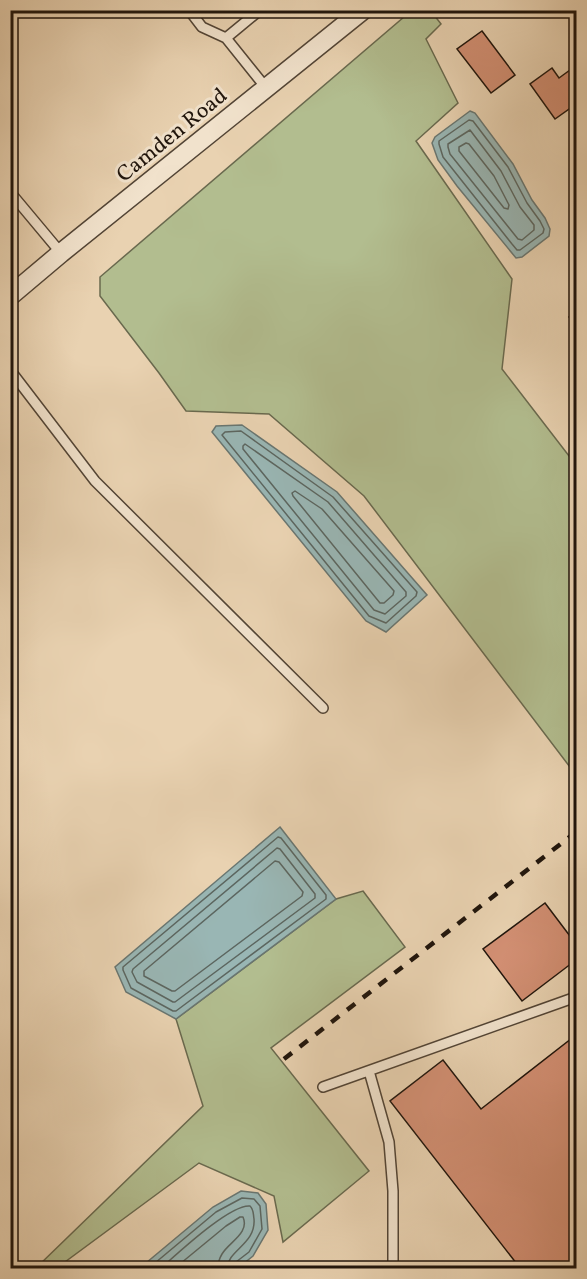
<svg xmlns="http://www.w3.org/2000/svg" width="587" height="1279" viewBox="0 0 587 1279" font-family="Vollkorn,serif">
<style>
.green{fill:#b2bd8f;stroke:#69694e;stroke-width:1.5}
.water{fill:#99b6b4;stroke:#697671;stroke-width:1.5}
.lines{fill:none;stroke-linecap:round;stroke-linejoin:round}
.shore{stroke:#5c6660;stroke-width:1.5}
.building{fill:#d28f73;stroke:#20150c;stroke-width:1.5}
.lane-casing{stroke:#524435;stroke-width:12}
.street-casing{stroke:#524435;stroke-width:21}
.lane{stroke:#f1e2cc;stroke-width:9}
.street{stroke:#f1e2cc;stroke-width:18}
.rail{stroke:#20150c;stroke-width:4.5;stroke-dasharray:10 10;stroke-linecap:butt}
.labels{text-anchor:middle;stroke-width:6;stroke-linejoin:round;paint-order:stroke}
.street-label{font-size:22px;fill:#20150c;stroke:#f1e2cc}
</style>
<rect width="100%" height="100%" fill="#e9d2b1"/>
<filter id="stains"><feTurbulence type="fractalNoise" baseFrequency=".00333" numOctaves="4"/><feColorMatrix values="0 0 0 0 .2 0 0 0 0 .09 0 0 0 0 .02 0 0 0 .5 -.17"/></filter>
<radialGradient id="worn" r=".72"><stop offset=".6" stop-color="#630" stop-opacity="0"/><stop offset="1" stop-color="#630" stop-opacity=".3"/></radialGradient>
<!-- green -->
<path class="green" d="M 411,11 L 431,11 L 441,24 L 426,39 L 458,103 L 416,141 L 512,279 L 502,369 L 576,465 L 576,775 L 364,496 L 269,414 L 186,411 L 159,373 L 100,296 L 100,277 Z
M 363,891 L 405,947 L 271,1048 L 369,1171 L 283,1242 L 274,1196 L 199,1163 L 65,1262 L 61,1268 L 36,1268 L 203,1106 L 176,1019 L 336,899 Z"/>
<!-- water -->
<path class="water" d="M 470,111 L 475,113 L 513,164 L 532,200 L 545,218 L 550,229 L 549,236 L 522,257 L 516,258 L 457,186 L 438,160 L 432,143 L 435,137 Z
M 242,425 L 337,492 L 427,595 L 386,632 L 366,621 L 212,432 L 216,426 Z
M 280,827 L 336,899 L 176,1019 L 126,992 L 115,967 Z
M 241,1191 L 258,1193 L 266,1204 L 268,1230 L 253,1256 L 238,1268 L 140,1268 L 213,1207 Z"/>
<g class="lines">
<!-- shore -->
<path class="shore" d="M 469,120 L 473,121 L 508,167 L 527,203 L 540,221 L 544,229 L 543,233 L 520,250 L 517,250 L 512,244 L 443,157 L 439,144 L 439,141 Z
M 470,130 L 501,171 L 520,207 L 534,225 L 534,230 L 522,240 L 518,239 L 450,154 L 448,147 L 448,144 Z
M 466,143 L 469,144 L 494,176 L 509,205 L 508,209 L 504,208 L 459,151 L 459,147 Z
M 241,431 L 333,497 L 417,592 L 416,596 L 386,623 L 369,616 L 222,435 L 225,432 Z
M 245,444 L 328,502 L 406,592 L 406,596 L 385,614 L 374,610 L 243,449 L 243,446 Z
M 295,491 L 322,509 L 394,591 L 393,595 L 384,603 L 380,603 L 293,496 L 292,493 Z
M 278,837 L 281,838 L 326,895 L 326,899 L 176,1011 L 173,1011 L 131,988 L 123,970 L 123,967 Z
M 277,848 L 280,849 L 315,894 L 315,898 L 175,1002 L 173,1002 L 137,982 L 132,972 L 133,969 Z
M 275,861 L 279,862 L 303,892 L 302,896 L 175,991 L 172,991 L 144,976 L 144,971 Z
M 149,1268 L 216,1212 L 242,1198 L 254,1199 L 260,1206 L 262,1229 L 249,1252 L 236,1262 L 235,1268
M 161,1268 C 177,1254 230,1204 250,1206 C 254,1210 253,1213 254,1219 C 256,1244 228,1250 227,1268
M 175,1268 L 226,1226 L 240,1217 L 243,1217 C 250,1233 229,1242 222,1254 C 219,1259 218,1263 218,1268"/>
</g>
<!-- building -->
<path class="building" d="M 482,31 L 515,75 L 491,93 L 457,49 Z
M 552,68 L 559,78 L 570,70 L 576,79 L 576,104 L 555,119 L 530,84 Z
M 576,312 L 576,328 L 569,317 Z
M 545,903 L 576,944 L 576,960 L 522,1001 L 483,949 Z
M 576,1035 L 576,1268 L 520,1268 L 390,1101 L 443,1060 L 481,1109 Z"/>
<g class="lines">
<!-- lane casing -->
<g class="lane-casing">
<path id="lane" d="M 189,10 L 202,27 L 226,38 L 267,89
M 226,38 L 260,10
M 10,192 L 61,253
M 10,370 L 95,481 L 323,708
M 369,1071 L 389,1142 L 393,1191 L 393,1268
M 323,1087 L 576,997"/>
</g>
<!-- street casing -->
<g class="street-casing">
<path id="street" d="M 10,296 L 61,253 L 363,10"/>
</g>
<!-- lane -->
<use href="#lane" class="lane"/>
<!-- street -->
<use href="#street" class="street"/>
<!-- rail -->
<path class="rail" d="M 284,1059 L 576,832"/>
</g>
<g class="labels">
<!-- street labels -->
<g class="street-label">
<text transform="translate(171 134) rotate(-39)" y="8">Camden Road</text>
</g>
</g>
<!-- margin -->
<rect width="587" height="1279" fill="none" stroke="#e9d2b1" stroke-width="36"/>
<rect x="12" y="12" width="563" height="1255" fill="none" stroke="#20150c" stroke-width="3"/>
<rect x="18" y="18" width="551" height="1243" fill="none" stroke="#20150c" stroke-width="1.5"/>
<rect width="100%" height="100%" filter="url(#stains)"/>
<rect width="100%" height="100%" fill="url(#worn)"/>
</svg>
